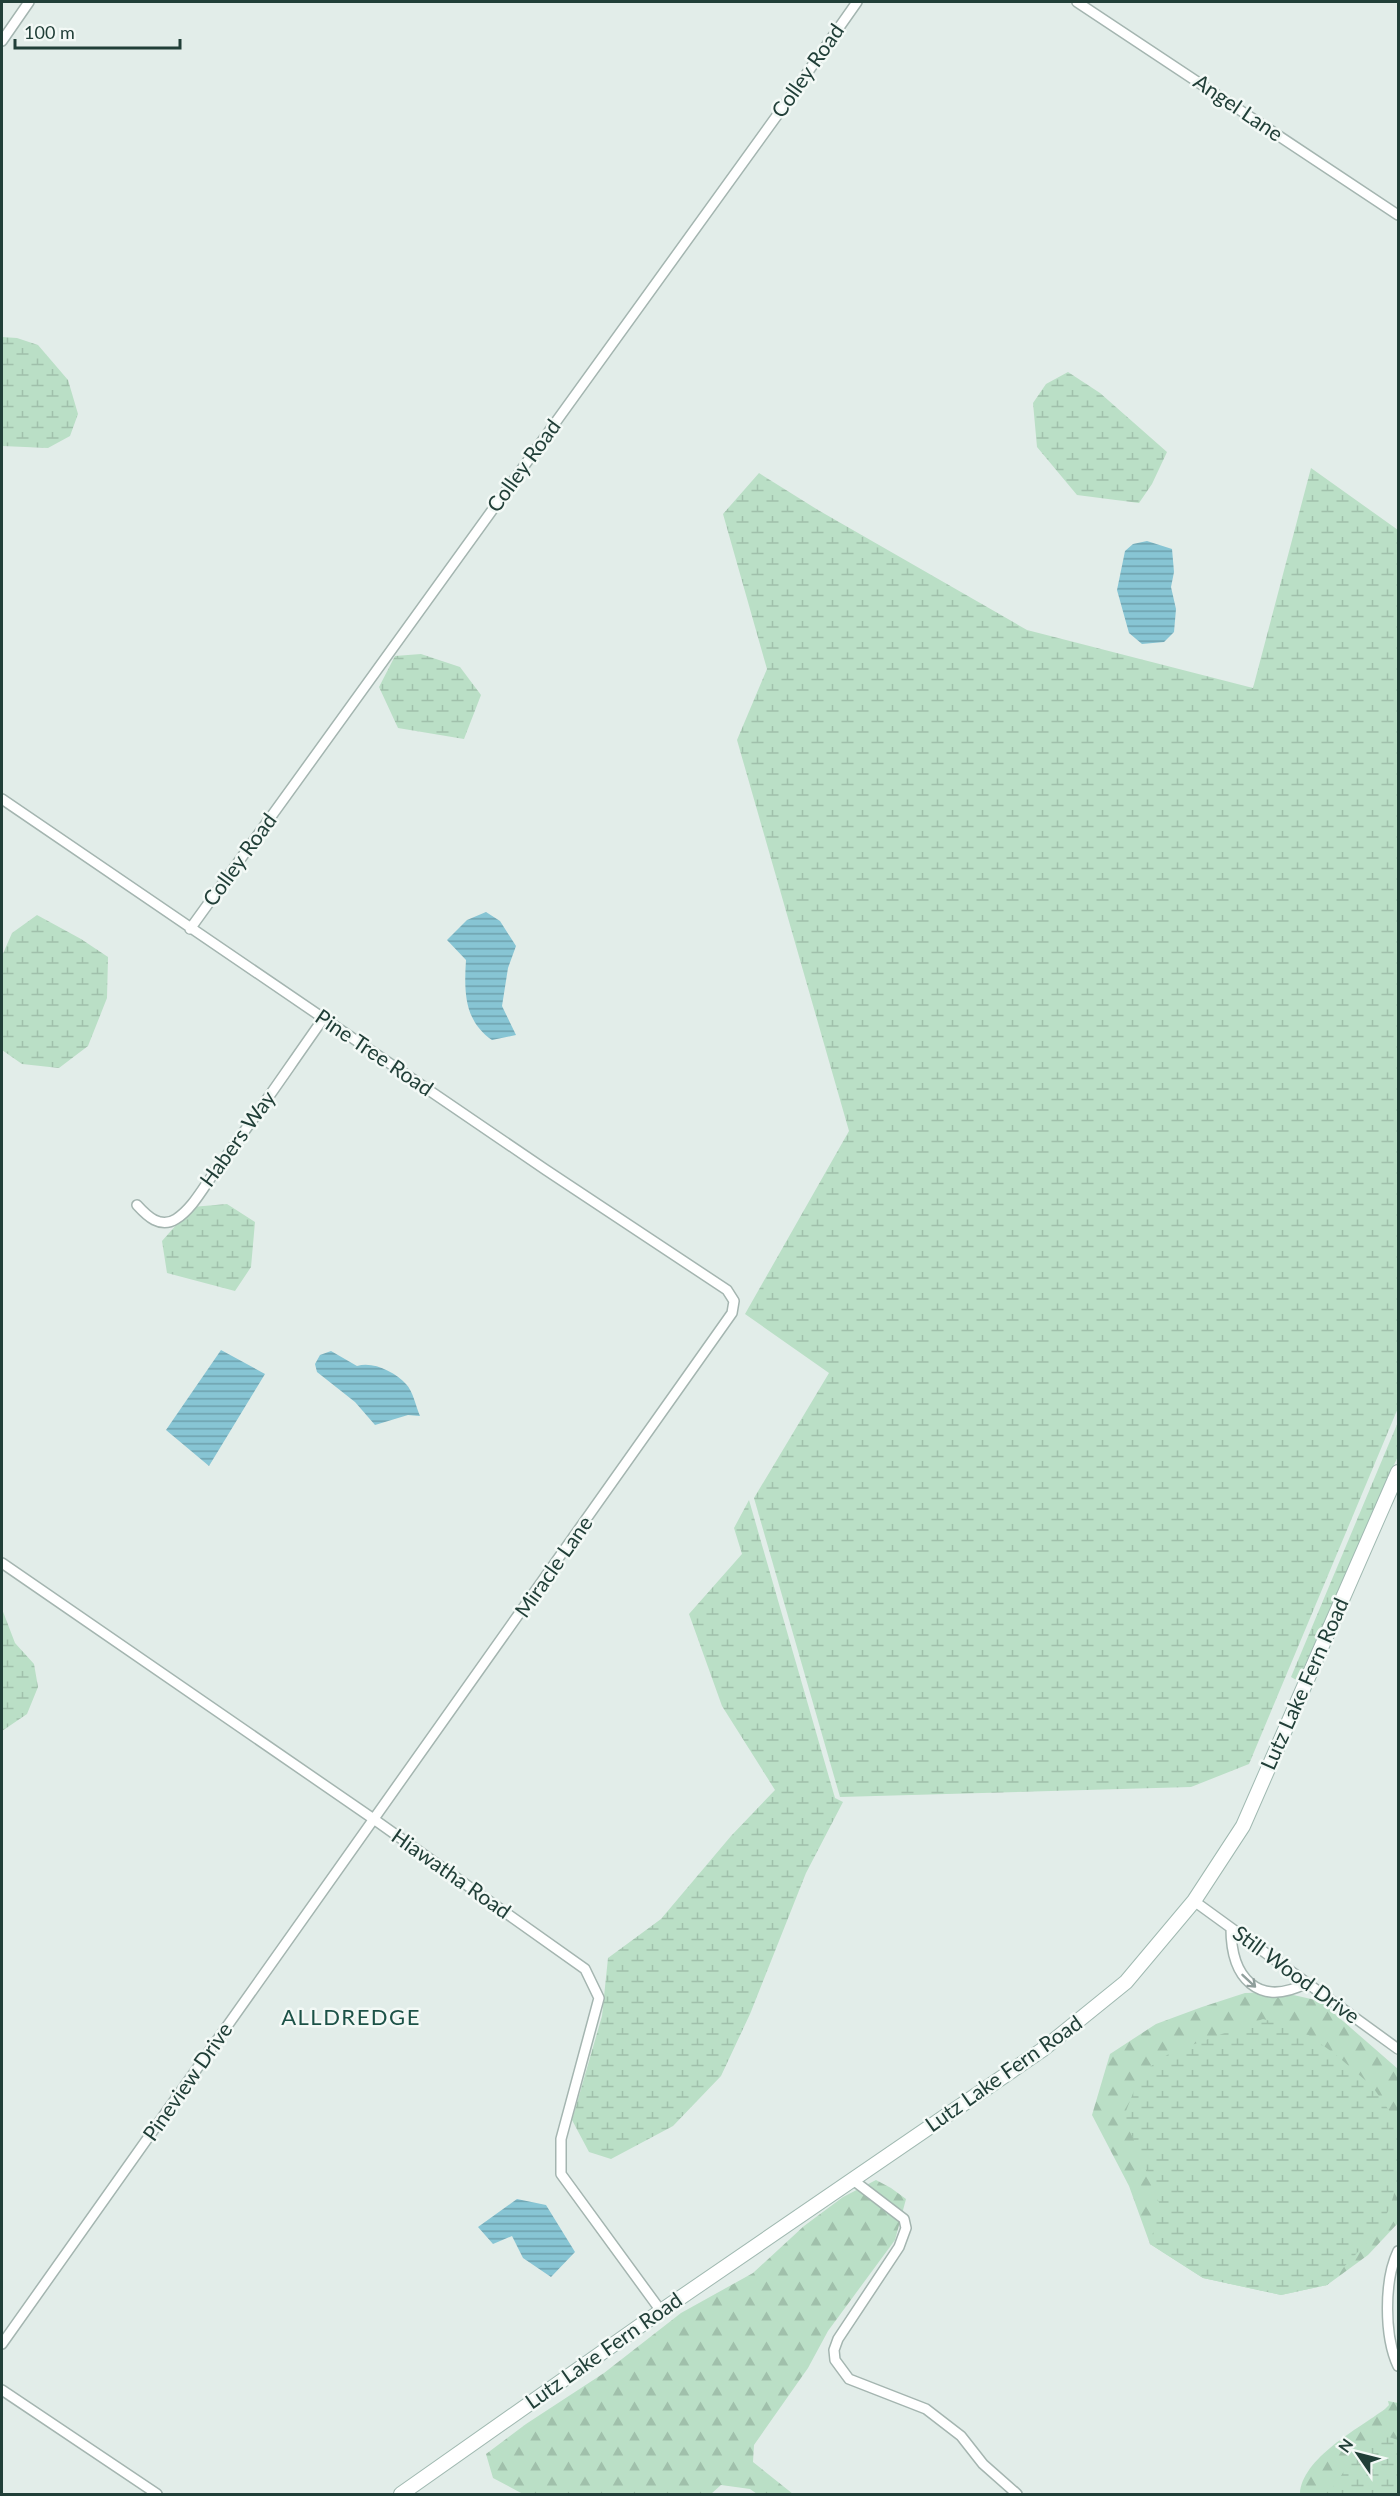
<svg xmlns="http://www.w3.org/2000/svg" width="1400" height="2496" viewBox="0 0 1400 2496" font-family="Lato,sans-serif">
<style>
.forest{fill:url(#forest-firs)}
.wetland{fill:url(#wetland-marsh)}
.water{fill:url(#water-rules)}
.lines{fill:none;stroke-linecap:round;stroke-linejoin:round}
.street-casing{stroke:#a4b5b0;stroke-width:12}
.secondary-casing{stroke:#a0b9b1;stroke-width:16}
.street{stroke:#fff;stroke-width:9}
.secondary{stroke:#fff;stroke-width:14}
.oneway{stroke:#909f9c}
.labels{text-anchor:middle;stroke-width:5;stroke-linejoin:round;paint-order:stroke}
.street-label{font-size:21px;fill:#213f38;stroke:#f3f9f6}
.neighbourhood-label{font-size:22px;letter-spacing:1.5px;fill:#1c5247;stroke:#f3f9f6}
</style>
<defs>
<pattern id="forest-firs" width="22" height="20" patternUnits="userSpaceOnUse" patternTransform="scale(1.5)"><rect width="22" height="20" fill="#badfc6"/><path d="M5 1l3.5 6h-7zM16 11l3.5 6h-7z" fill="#a0c0ab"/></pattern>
<pattern id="wetland-marsh" width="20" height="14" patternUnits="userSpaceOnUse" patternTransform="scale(1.5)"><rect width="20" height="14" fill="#badfc6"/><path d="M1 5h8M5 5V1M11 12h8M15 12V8" fill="none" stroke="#a0c0ab"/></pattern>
<pattern id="water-rules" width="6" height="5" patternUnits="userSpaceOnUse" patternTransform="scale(1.5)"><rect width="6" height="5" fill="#87c5d4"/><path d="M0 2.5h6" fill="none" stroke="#6ea1ad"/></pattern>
</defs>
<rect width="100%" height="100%" fill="#e2ede9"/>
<!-- forest -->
<path class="forest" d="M 1280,1992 L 1320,2001 L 1398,2069 L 1398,2223 L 1368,2255 L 1327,2285 L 1281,2295 L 1203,2278 L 1150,2244 L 1129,2186 L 1092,2115 L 1110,2054 L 1156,2024 L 1202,2007 L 1245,1993 Z
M 876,2180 L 891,2188 L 906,2199 L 895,2240 L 828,2331 L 808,2368 L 754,2445 L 753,2462 L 793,2494 L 757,2494 L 750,2489 L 721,2485 L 711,2494 L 523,2494 L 493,2478 L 486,2454 L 526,2424 L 604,2373 L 681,2313 L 753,2273 L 804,2226 L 843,2197 Z
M 1388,2401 L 1398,2403 L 1398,2494 L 1300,2494 C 1302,2458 1358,2429 1385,2409 L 1389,2405 Z"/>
<!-- wetland -->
<path class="wetland" d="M 2,337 L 17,338 L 38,345 L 68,380 L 78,414 L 70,436 L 48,448 L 2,446 Z
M 1068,372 L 1100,393 L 1167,452 L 1152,484 L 1139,503 L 1077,495 L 1037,447 L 1033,403 L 1046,384 Z
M 1311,468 L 1398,530 L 1398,1408 L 1249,1764 L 1191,1787 L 840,1797 L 754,1498 L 829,1373 L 745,1314 L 849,1131 L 737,740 L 767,669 L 723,514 L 759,473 L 818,510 L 1027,630 L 1253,688 Z
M 421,654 L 460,667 L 481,695 L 464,739 L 398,728 L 379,687 L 395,656 Z
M 37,915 L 81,939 L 108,957 L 107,998 L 88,1046 L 59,1068 L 22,1064 L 2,1050 L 2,956 L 12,933 Z
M 227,1204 L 255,1222 L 251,1267 L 235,1291 L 167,1273 L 162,1241 L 192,1207 Z
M 1398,1422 L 1398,1456 L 1298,1681 L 1291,1677 Z
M 749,1500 L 835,1798 L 843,1802 L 806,1873 L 750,2014 L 721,2076 L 673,2126 L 611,2159 L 589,2152 L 572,2120 L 602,2016 L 608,1958 L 661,1919 L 731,1836 L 775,1790 L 722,1706 L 689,1614 L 742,1554 L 734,1528 Z
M 2,1609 L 15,1643 L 34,1664 L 38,1687 L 27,1714 L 2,1731 Z
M 1263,2019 L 1300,2029 L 1335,2054 L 1372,2086 L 1395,2119 L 1398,2134 L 1398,2181 L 1389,2210 L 1371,2238 L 1327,2285 L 1281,2295 L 1203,2278 L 1150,2244 L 1160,2205 L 1124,2116 L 1141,2073 L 1170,2053 Z
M 1386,2436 L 1398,2440 L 1398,2494 L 1328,2494 L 1350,2463 L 1354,2449 Z"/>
<!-- water -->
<path class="water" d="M 1147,541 L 1172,549 L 1174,572 L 1171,587 L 1176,609 L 1174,632 L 1164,642 L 1142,644 L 1129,633 L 1117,590 L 1125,551 L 1133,544 Z
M 486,912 L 500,921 L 516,946 L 508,968 L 502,1006 L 516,1035 L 492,1040 C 464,1021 464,991 466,960 L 447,940 L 467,920 Z
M 221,1350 L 265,1374 L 209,1466 L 166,1430 Z
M 331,1351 L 357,1366 C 373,1361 395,1372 406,1384 C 413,1391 416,1407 420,1416 L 408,1415 L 375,1425 L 355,1402 L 317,1372 L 315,1364 L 320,1355 Z
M 517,2199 L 546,2205 L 575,2252 L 551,2277 L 523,2258 L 512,2236 L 493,2244 L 478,2227 Z"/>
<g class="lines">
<!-- street casing -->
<g class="street-casing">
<path id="street" d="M 1077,2 L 1398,215
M 2,41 L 29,2
M 2,799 L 546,1170 L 727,1290 L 734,1301 L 732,1313 L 686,1378 L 2,2344
M 190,929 L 786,103 L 857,2
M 137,1205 C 147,1216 160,1229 176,1219 C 192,1209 203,1188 214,1173 C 252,1122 287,1070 323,1019
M 2,1563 L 375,1820 L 585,1969 L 599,1998 L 561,2139 L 561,2174 L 661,2311
M 1194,1901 L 1398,2049
M 1231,1928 C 1231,1978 1258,2008 1307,1983
M 853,2180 L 904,2219 L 906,2228 L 899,2247 L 838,2339 L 834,2350 L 835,2360 L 849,2379 L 926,2409 L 961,2436 L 983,2464 L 1017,2494
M 1398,2251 C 1384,2280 1384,2336 1398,2366
M 2,2390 L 157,2494"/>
</g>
<!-- secondary casing -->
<g class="secondary-casing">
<path id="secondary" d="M 401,2494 L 661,2311 L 1042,2050 L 1126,1982 L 1194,1901 L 1243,1826 L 1398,1472"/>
</g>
<!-- street -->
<use href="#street" class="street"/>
<!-- secondary -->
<use href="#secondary" class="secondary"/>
</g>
<!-- one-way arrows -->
<defs><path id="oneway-shaft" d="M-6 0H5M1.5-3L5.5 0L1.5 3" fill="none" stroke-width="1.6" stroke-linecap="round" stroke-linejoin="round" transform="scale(1.5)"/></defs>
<use class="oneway" href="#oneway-shaft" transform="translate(1249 1981) rotate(43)"/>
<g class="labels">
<!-- street labels -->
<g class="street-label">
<text transform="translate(808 71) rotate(-55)" y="7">Colley Road</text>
<text transform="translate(1238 108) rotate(34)" y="7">Angel Lane</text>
<text transform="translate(524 466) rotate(-54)" y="7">Colley Road</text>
<text transform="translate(240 860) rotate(-54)" y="7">Colley Road</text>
<text transform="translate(374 1053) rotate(34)" y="7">Pine Tree Road</text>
<text transform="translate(238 1139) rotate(-54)" y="7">Habers Way</text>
<text transform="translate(554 1567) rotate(-55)" y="7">Miracle Lane</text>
<text transform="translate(1305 1684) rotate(-66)" y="7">Lutz Lake Fern Road</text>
<text transform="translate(451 1874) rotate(35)" y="7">Hiawatha Road</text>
<text transform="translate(1296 1975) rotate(36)" y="7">Still Wood Drive</text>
<text transform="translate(1004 2074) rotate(-35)" y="7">Lutz Lake Fern Road</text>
<text transform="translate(188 2082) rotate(-55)" y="7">Pineview Drive</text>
<text transform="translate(604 2351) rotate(-35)" y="7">Lutz Lake Fern Road</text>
</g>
<!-- neighbourhood labels -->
<g class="neighbourhood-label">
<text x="351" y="2025">ALLDREDGE</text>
</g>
</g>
<!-- border -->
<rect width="1400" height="2496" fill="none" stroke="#213f38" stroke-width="6"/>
<!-- north arrow -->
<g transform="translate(1358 2454) rotate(305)" stroke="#f3f9f6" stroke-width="4.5" paint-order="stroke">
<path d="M0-4.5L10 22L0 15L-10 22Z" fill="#213f38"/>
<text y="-9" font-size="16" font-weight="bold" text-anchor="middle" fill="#213f38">N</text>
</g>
<!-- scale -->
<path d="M15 39v9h165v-9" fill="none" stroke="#213f38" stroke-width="3"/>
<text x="24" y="39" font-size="18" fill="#213f38" stroke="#f3f9f6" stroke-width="4.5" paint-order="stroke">100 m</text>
</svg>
